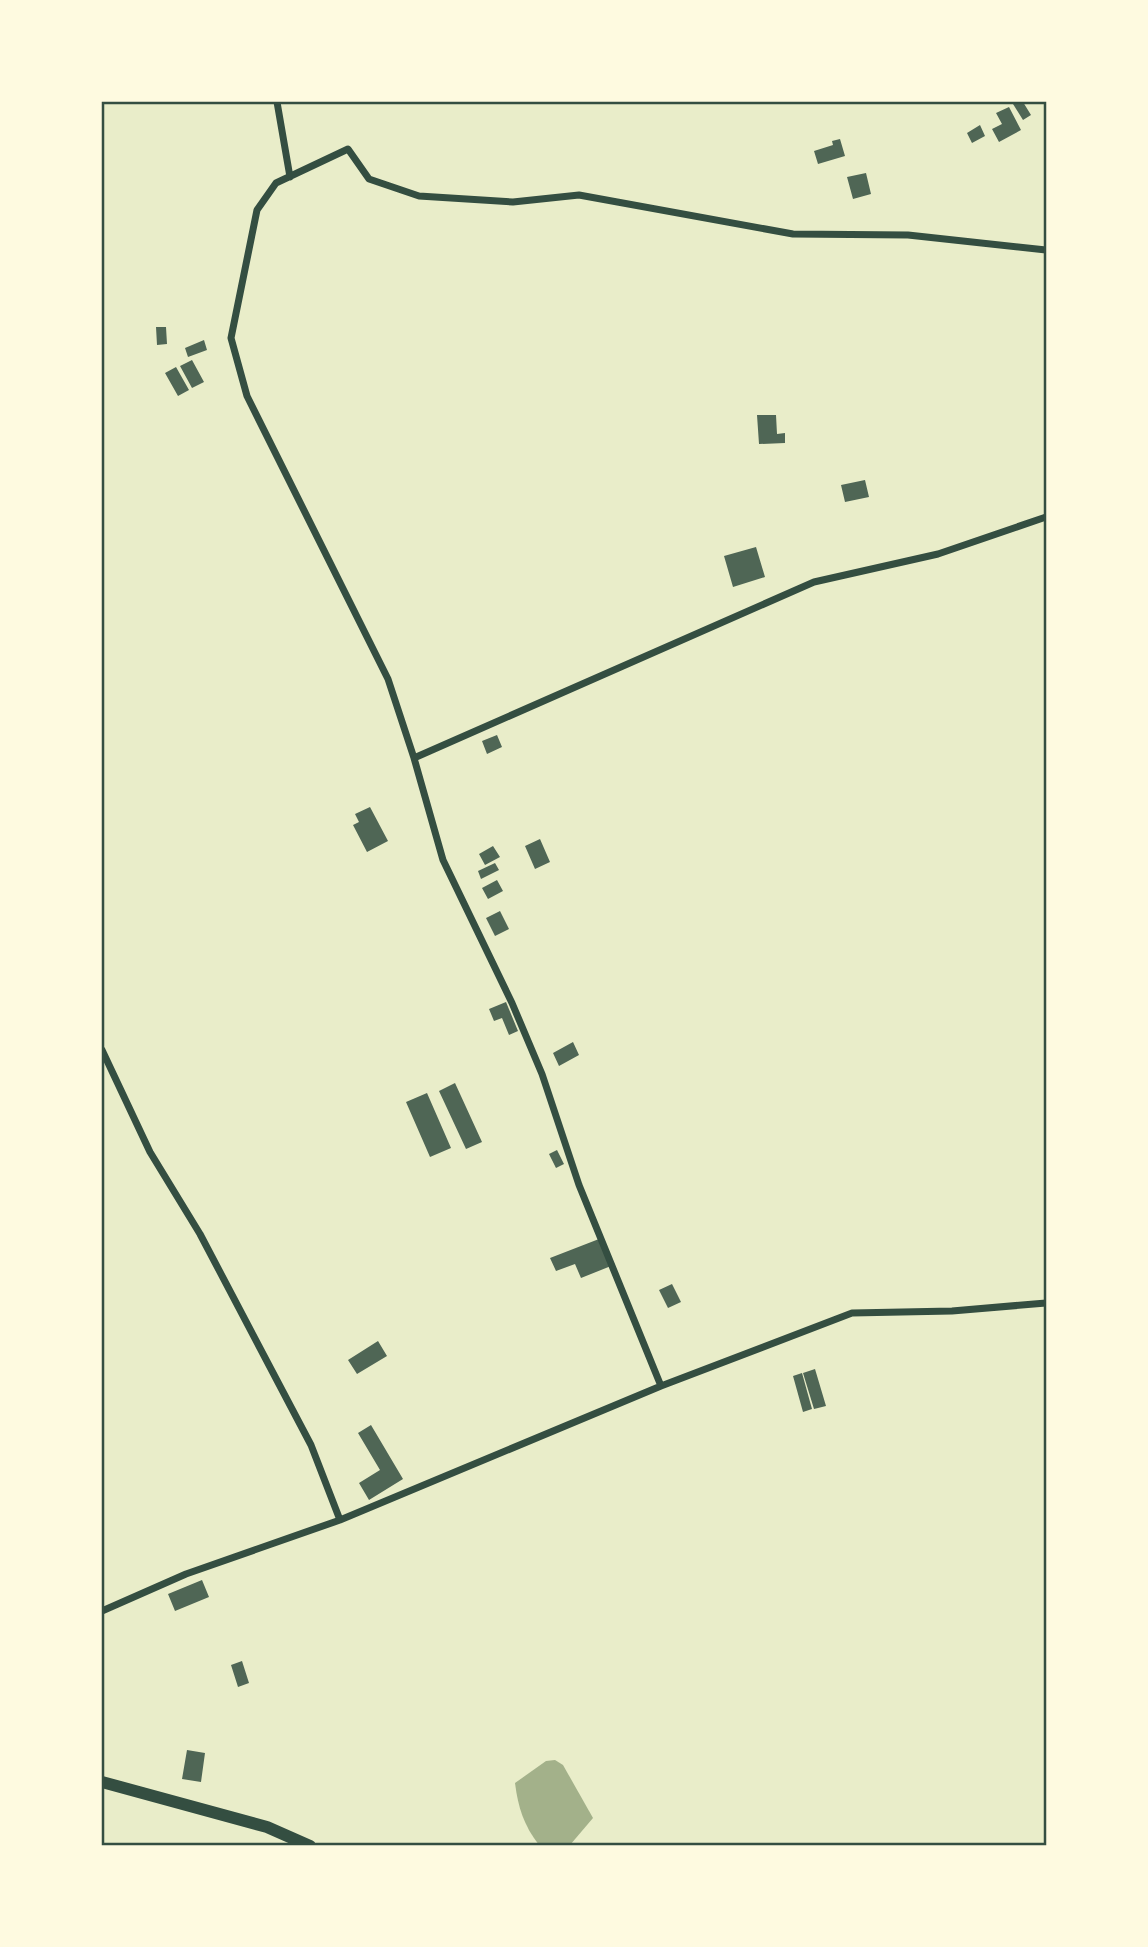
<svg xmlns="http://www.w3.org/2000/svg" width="1148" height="1947" viewBox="0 0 1148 1947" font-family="Figtree,sans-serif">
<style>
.water{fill:#a3b18a}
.building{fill:#4f6655}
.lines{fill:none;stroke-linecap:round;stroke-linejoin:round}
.minor{stroke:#344e41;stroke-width:7}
.secondary{stroke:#344e41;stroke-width:12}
.neatline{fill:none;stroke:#344e41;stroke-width:2.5}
</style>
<rect width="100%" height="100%" fill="#e9edc9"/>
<!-- water -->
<path class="water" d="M 555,1760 L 563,1765 L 593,1818 L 570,1845 L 539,1845 C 524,1826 518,1807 515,1783 L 546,1761 Z"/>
<!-- building -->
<path class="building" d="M 1017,102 L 1023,102 L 1031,115 L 1023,120 L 1013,104 Z
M 1009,107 L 1021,130 L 999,142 L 992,129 L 1002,124 L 996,113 Z
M 980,125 L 985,136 L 972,143 L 967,133 Z
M 840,139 L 845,156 L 818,164 L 814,151 L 833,145 L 832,141 Z
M 866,173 L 871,194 L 853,199 L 847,177 Z
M 156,327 L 166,327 L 167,344 L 157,345 Z
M 204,340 L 207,350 L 188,357 L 185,348 Z
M 192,360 L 204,382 L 192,388 L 180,366 Z
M 176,367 L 189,390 L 178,396 L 165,373 Z
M 757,415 L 776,415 L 777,434 L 785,433 L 785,443 L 759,444 Z
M 865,480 L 869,497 L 845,502 L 841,485 Z
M 756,547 L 765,577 L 733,587 L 724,556 Z
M 497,735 L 502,747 L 487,754 L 482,741 Z
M 370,807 L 388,841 L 367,852 L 353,825 L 359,822 L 355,814 Z
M 540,839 L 550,862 L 535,869 L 525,846 Z
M 493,846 L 500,857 L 485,865 L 479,854 Z
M 495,863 L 499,870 L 481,879 L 478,871 Z
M 497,880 L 503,891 L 488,899 L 482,888 Z
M 500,911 L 509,929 L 495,936 L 486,918 Z
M 506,1002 L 518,1031 L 509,1035 L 502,1018 L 494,1021 L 489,1009 Z
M 573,1042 L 579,1055 L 559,1066 L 553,1053 Z
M 455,1083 L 482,1142 L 466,1149 L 439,1091 Z
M 427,1093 L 451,1148 L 430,1157 L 406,1102 Z
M 557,1150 L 564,1164 L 556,1168 L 549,1154 Z
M 599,1239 L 611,1266 L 581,1278 L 575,1264 L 556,1271 L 550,1258 Z
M 672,1284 L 681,1302 L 668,1308 L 659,1290 Z
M 378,1341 L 387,1356 L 357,1374 L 348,1360 Z
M 815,1369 L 826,1406 L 814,1409 L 803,1373 Z
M 802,1373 L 812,1409 L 803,1412 L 793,1376 Z
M 371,1425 L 403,1479 L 369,1500 L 359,1483 L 380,1470 L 358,1433 Z
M 202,1580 L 209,1597 L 175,1611 L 168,1594 Z
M 242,1661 L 249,1683 L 238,1687 L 231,1665 Z
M 187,1750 L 205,1753 L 201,1782 L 182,1779 Z"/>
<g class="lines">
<!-- minor -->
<path class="minor" d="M 277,102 L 290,177
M 1046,250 L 908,235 L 793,234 L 579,195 L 513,202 L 419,196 L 369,179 L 348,149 L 276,183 L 257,210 L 231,338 L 247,396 L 388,679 L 414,758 L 443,860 L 512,1003 L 542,1074 L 579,1185 L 661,1386 L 852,1313 L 952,1311 L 1046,1303
M 414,758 L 814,582 L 938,554 L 1046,517
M 102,1050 L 150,1152 L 200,1234 L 311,1445 L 340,1520
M 102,1611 L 186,1574 L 340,1520 L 661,1386"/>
<!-- secondary -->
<path class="secondary" d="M 102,1782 L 267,1827 L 310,1846"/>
</g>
<!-- border -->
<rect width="1148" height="1947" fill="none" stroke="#fefae0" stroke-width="206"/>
<rect x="103" y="103" width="942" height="1741" class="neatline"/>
</svg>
